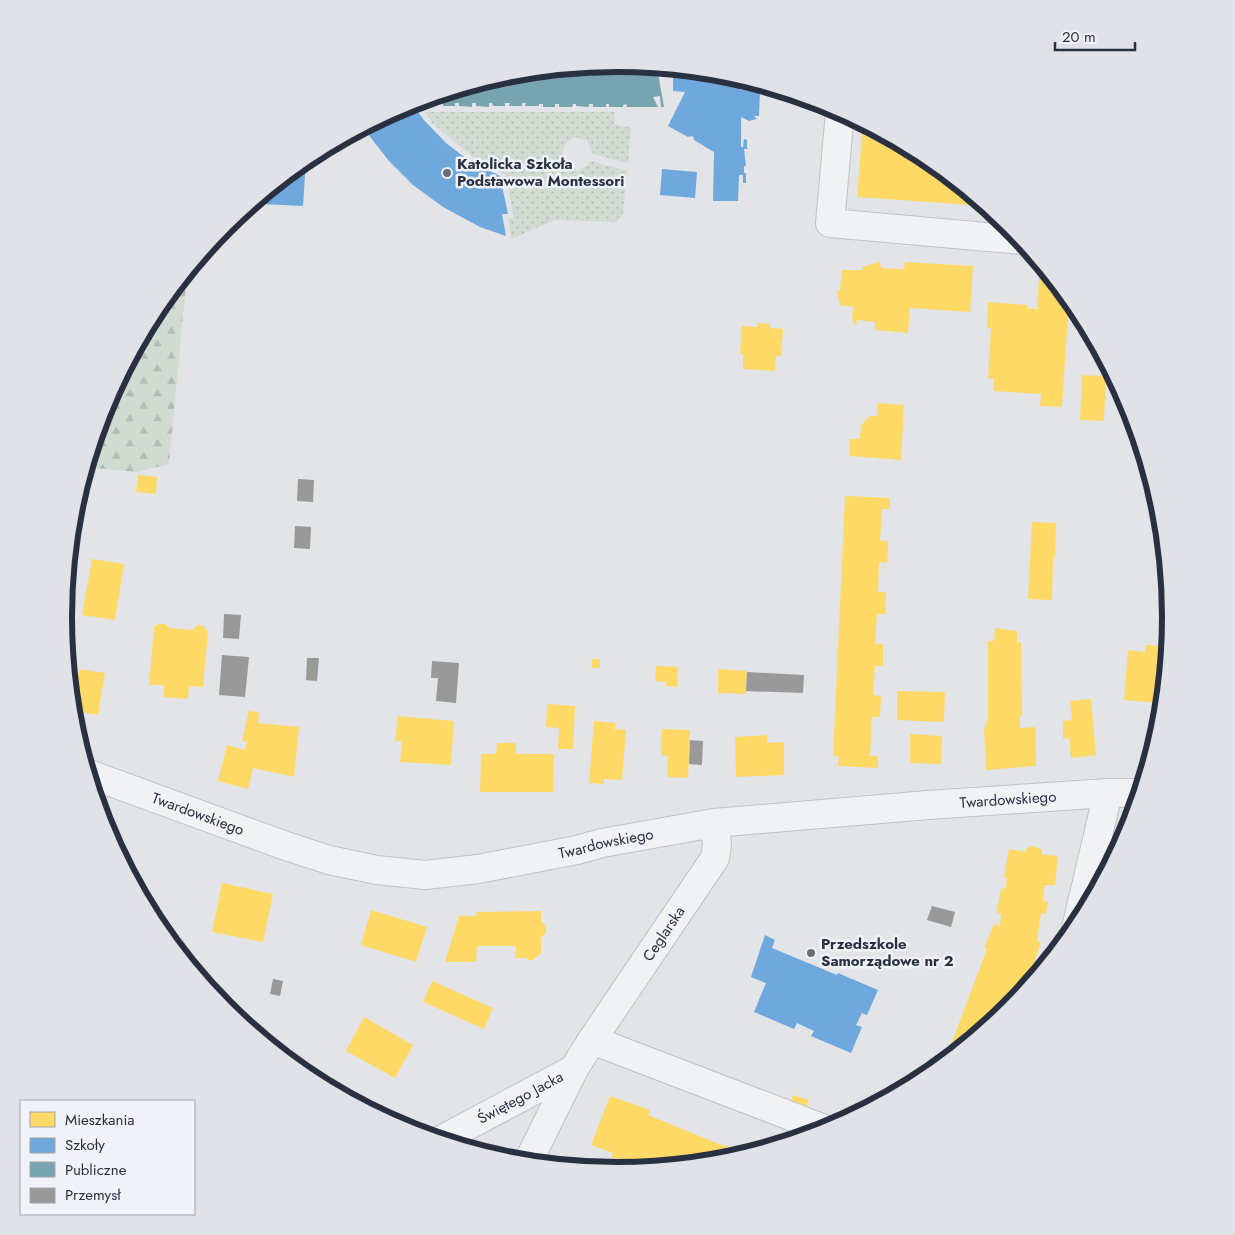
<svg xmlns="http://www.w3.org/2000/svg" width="1235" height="1235" viewBox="0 0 1235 1235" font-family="Jost,sans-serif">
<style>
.grass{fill:url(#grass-dots)}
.forest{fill:url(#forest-firs)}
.homes{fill:#ffd966}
.schools{fill:#6fa8dc}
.public{fill:#76a5af}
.industry{fill:#999}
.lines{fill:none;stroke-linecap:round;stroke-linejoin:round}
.minor-casing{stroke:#c0c2c5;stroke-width:30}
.minor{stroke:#f1f2f4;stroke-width:28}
.poi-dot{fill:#6a6f7b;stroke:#f0f2f7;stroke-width:2}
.labels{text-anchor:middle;stroke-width:5;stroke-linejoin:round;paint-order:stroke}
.poi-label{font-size:15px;font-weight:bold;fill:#293041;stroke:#f0f2f7;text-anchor:start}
.street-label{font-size:15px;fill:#293041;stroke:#f0f2f7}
.rim{fill:none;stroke:#293041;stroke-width:6}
</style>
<defs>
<pattern id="grass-dots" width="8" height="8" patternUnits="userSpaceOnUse" patternTransform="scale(1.25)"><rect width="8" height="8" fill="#d2dbd2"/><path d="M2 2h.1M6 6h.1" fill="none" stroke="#b4bcb6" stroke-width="1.8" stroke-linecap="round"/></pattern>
<pattern id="forest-firs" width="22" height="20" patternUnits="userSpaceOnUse" patternTransform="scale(1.25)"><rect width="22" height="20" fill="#d2dbd2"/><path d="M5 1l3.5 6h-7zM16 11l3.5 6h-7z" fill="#b4bcb6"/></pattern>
</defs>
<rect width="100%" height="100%" fill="#e2e4e7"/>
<!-- grass -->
<path class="grass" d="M 425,112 L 615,112 L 614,124 L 631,128 L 628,163 L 593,154 L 587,141 L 575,137 L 566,143 L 562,153 L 566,166 L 578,171 L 587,166 L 590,161 L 627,171 L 623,214 L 616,222 L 555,220 L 511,239 L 508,218 L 514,218 L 505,174 L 482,164 L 433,124 Z"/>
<!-- forest -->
<path class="forest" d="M 187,274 L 169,464 L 136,472 L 94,468 L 100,426 L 106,405 L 157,310 Z"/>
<!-- homes -->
<path class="homes" d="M 863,124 L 910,149 L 910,152 L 917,153 L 925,157 L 985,206 L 857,197 Z
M 879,262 L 882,268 L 904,269 L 905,262 L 973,266 L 970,312 L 910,308 L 908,333 L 875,330 L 875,322 L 856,320 L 857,324 L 855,325 L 852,320 L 853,307 L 840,305 L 837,292 L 840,290 L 842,270 L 863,270 L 862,267 Z
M 1039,278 L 1053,280 L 1069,299 L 1062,407 L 1040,406 L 1041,394 L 993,391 L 994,379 L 988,378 L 991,328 L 987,328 L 988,302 L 1027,305 L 1027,308 L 1037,309 Z
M 758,323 L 770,324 L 770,328 L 783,329 L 781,356 L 776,356 L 775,371 L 743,369 L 743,354 L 740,354 L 742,326 L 758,327 Z
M 1082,375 L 1106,376 L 1104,421 L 1080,420 Z
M 878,403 L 904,405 L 901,460 L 850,456 L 850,439 L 859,439 L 862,424 L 870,416 L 877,416 Z
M 138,475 L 157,477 L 156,494 L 136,492 Z
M 845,496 L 890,498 L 890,509 L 882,509 L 880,540 L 888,541 L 888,552 L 887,563 L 879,562 L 878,592 L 886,592 L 885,614 L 877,614 L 875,644 L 883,644 L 883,666 L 875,666 L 873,695 L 881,696 L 880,717 L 872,717 L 870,756 L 878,756 L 878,768 L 838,766 L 839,756 L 833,756 Z
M 1032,522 L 1056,523 L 1055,557 L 1053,557 L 1052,600 L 1028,599 Z
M 92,559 L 124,564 L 115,620 L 82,615 Z
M 1165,616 L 1171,616 L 1171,618 L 1168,654 L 1161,654 L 1159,679 L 1165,680 L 1160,729 L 1155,728 L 1157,703 L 1124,700 L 1128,650 L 1145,652 L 1145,645 L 1162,646 Z
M 158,624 L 165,624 L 170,628 L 192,630 L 198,625 L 204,626 L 208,632 L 203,687 L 189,686 L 188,699 L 164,697 L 164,685 L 149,685 L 154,627 Z
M 995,628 L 1017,631 L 1017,642 L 1021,642 L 1022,716 L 1020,716 L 1020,728 L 1035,727 L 1036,766 L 986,770 L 984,730 L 988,718 L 988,641 L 994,641 Z
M 592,659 L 600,659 L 600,668 L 592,668 Z
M 656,666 L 678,667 L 677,687 L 666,686 L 666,682 L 655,681 Z
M 79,669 L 105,673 L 98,715 L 73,711 Z
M 718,669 L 747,671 L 746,694 L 718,693 Z
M 897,691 L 945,692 L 944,722 L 897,720 Z
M 1089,699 L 1091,699 L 1096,755 L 1071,758 L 1069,738 L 1063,739 L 1063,721 L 1072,720 L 1070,701 Z
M 547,704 L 575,706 L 573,749 L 558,749 L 559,728 L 546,727 Z
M 249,710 L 259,713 L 258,723 L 299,727 L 294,777 L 253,768 L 248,789 L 218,781 L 227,745 L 245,750 L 247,742 L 242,741 Z
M 398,716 L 454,721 L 451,765 L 400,762 L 402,741 L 395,741 Z
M 594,721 L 616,723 L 615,729 L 626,730 L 622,780 L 604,779 L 604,784 L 589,783 Z
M 662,729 L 690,730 L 688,778 L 667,777 L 668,756 L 661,755 Z
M 910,734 L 942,736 L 941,764 L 910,763 Z
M 767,735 L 767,743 L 784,742 L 784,775 L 736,777 L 735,737 Z
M 497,743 L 516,743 L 516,754 L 554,754 L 553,792 L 480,792 L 481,754 L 496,754 Z
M 1032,846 L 1039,848 L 1042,850 L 1042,854 L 1058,856 L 1055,885 L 1045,885 L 1043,901 L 1048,902 L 1046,914 L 1041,913 L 1037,941 L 1041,943 L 1032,968 L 1034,969 L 1026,989 L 1009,1009 L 951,1057 L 954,1049 L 950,1047 L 987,949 L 984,948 L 994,924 L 1000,926 L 1001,914 L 997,913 L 1001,888 L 1005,889 L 1007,878 L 1004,877 L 1009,849 L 1026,852 L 1026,849 Z
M 222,883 L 273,894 L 263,942 L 212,932 Z
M 371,910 L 427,927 L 416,962 L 361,945 Z
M 541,911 L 541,921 L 546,926 L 546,933 L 541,937 L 541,953 L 533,960 L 527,960 L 527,958 L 515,958 L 516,946 L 477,946 L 476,962 L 445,962 L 459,916 L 476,916 L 477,912 Z
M 432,981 L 493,1008 L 484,1029 L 423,1002 Z
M 364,1017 L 413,1045 L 395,1078 L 346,1051 Z
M 333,1085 L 361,1099 L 358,1104 L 331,1089 Z
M 793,1095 L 809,1100 L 805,1110 L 790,1105 Z
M 610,1096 L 650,1110 L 648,1115 L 724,1146 L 724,1145 L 746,1153 L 748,1148 L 757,1151 L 725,1161 L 650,1168 L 638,1164 L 637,1166 L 611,1157 L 613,1153 L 591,1145 Z"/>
<!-- schools -->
<path class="schools" d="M 673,69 L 726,74 L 741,79 L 740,90 L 760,91 L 759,116 L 754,116 L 757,119 L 749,121 L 741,117 L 741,147 L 743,147 L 744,139 L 747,140 L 747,148 L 748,149 L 744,149 L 746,166 L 744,166 L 744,173 L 746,173 L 746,183 L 743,183 L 743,175 L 739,175 L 738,201 L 713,201 L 714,152 L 694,140 L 693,136 L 688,137 L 668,126 L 685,92 L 673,91 Z
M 412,104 L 424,120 L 446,143 L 468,160 L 500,176 L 508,214 L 502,214 L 506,236 L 480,227 L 443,207 L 413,185 L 389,161 L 371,138 L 365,128 Z
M 306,160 L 303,206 L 261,204 L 261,197 Z
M 662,169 L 697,172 L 695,198 L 660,195 Z
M 765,935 L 775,940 L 772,948 L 837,975 L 838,973 L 878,990 L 867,1015 L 862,1013 L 856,1025 L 862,1027 L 851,1053 L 811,1036 L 814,1031 L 797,1023 L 794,1029 L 754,1012 L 766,983 L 751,977 Z"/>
<!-- public -->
<path class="public" d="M 618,64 L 657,68 L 664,107 L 661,107 L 660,96 L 653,97 L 658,107 L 627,107 L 626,104 L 623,105 L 623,107 L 609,107 L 609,104 L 606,104 L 606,107 L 593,107 L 593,104 L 589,104 L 589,107 L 576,106 L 576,104 L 573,104 L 572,107 L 559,107 L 559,104 L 555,104 L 555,107 L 543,107 L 543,104 L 539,104 L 539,106 L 525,106 L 526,103 L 522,103 L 522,106 L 509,106 L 510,103 L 505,103 L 505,106 L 493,106 L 492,103 L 489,103 L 489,107 L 476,106 L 476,103 L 472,103 L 472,107 L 459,106 L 459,103 L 455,103 L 455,106 L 443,106 L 443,103 L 440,103 L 440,98 L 434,98 L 510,74 Z"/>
<!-- industry -->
<path class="industry" d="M 298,479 L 314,480 L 313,502 L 297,501 Z
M 295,526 L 311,527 L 310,549 L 294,548 Z
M 224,614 L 241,615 L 239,639 L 223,638 Z
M 222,655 L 249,657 L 245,697 L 219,695 Z
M 307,658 L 319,658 L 317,681 L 306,680 Z
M 432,661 L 459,663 L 456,703 L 436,701 L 438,678 L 431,678 Z
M 747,672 L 804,675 L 803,693 L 746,691 Z
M 690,740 L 703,741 L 702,765 L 689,764 Z
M 932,906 L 955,912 L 951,927 L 927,920 Z
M 273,979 L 283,981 L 280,996 L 270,994 Z"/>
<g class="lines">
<!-- minor casing -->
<g class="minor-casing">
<g id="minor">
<path d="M 840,112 L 830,223 L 1021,240"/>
<path id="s1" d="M 89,774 L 283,845 L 329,860 L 377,870 L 425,875 L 478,869 L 577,850 L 602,843 L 714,823 L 928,805 L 1108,793 L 1140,793"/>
<path d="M 1076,928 L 1108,793"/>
<path d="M 592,1040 L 827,1130"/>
<path id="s2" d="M 441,1140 L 574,1069"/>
<path id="s3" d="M 528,1162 L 574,1069 L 592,1040 L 715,858 L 717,844 L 714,823"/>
</g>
</g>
<!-- minor -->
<use href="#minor" class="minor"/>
</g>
<!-- markers -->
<g class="poi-dot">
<circle cx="447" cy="173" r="5"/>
<circle cx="811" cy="953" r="5"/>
</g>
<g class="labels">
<!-- poi labels -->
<g class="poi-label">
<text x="457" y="169">Katolicka Szkoła<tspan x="457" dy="17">Podstawowa Montessori</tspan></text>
<text x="821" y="949">Przedszkole<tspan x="821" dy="17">Samorządowe nr 2</tspan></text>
</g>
<!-- street labels -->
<g class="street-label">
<text dy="5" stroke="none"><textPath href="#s1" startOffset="941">Twardowskiego</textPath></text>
<text dy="5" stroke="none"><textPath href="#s1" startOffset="116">Twardowskiego</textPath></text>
<text dy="5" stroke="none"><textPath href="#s1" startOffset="536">Twardowskiego</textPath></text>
<text dy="5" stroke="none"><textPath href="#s3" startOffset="266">Ceglarska</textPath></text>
<text dy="5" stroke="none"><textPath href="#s2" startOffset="90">Świętego Jacka</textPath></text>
</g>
</g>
<!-- crop -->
<path d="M0 0H1235V1235H0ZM72 617a545 545 0 1 1 1090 0a545 545 0 1 1-1090 0Z" fill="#e0e2e8" fill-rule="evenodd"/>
<path class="rim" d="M72 617a545 545 0 1 1 1090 0a545 545 0 1 1-1090 0Z"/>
<!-- legend -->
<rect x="20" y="1100" width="175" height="115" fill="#f0f2f7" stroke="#a0a4ae"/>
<rect x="30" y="1112" width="25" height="15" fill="#ffd966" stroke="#a0a4ae"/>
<text x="65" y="1125" font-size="15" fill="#293041">Mieszkania</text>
<rect x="30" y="1138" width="25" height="15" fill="#6fa8dc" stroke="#a0a4ae"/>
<text x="65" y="1150" font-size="15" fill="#293041">Szkoły</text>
<rect x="30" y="1162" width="25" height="15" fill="#76a5af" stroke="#a0a4ae"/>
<text x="65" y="1175" font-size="15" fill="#293041">Publiczne</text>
<rect x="30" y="1188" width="25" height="15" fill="#999999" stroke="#a0a4ae"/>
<text x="65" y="1200" font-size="15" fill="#293041">Przemysł</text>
<!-- scale -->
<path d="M1055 42v8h80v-8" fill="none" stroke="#293041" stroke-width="2.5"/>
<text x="1062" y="42" font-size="15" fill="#293041" stroke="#f0f2f7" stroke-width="4" paint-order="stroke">20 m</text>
</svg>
